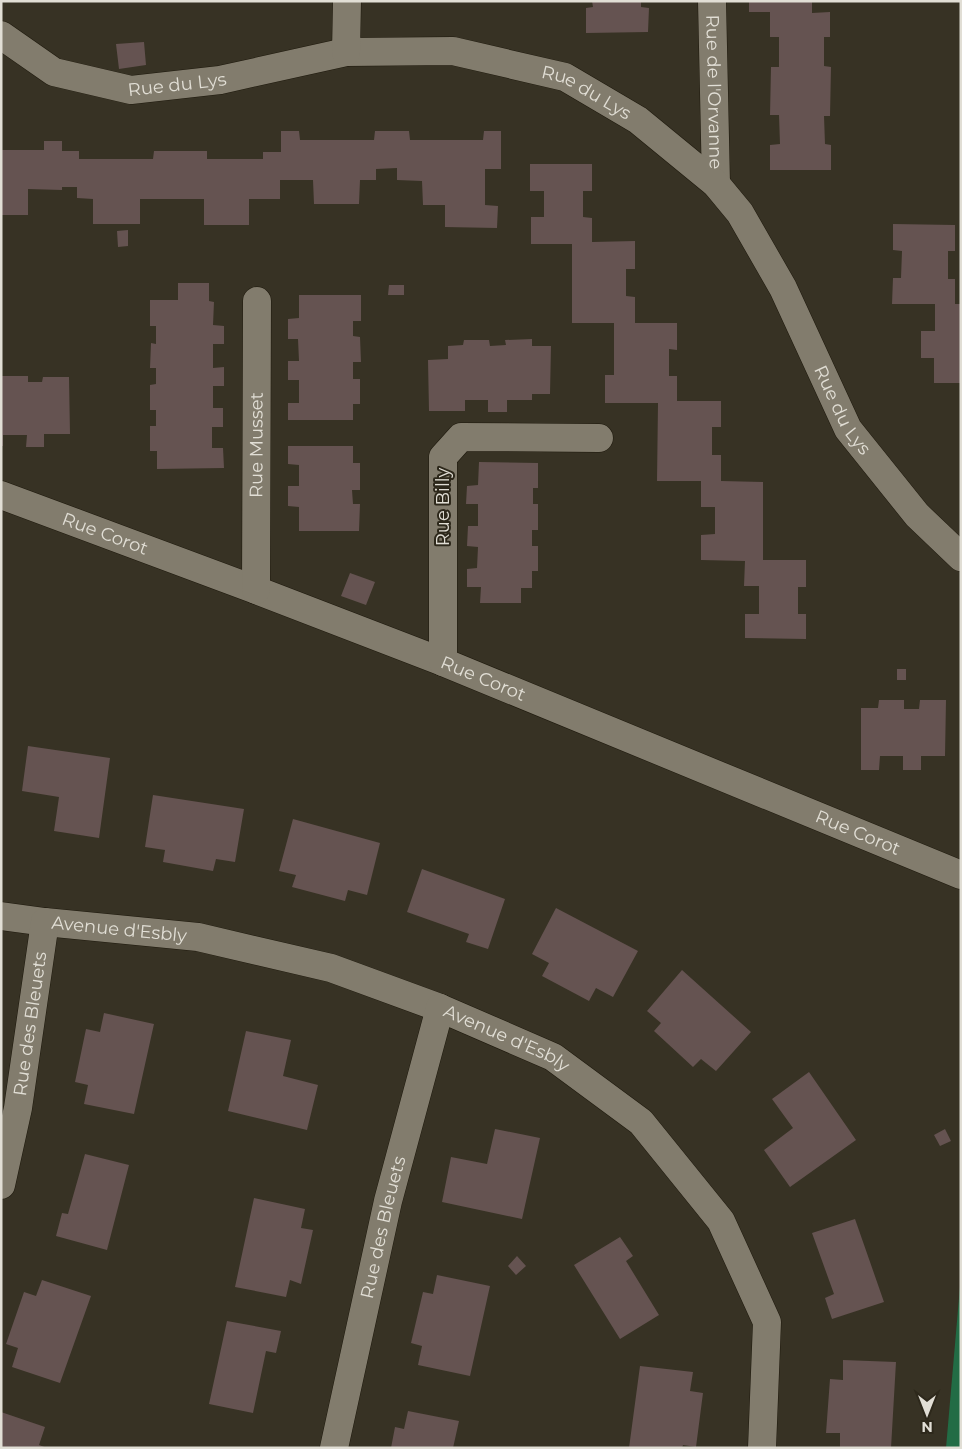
<svg xmlns="http://www.w3.org/2000/svg" width="962" height="1449" viewBox="0 0 962 1449" font-family="Montserrat,sans-serif">
<style>
.forest{fill:#226c45}
.building{fill:#655351}
.lines{fill:none;stroke-linecap:round;stroke-linejoin:round}
.minor-casing{stroke:#1e190d;stroke-width:29}
.minor{stroke:#827c6d;stroke-width:28}
.labels{text-anchor:middle;stroke-width:4;stroke-linejoin:round;paint-order:stroke}
.street-label{font-size:18px;fill:#e1ded5;stroke:#2d281b}
</style>
<rect width="100%" height="100%" fill="#373224"/>
<!-- forest -->
<path class="forest" d="M 961,1275 L 961,1448 L 946,1448 Z"/>
<!-- building -->
<path class="building" d="M 592,1 L 641,1 L 641,7 L 649,8 L 648,32 L 586,33 L 586,8 L 593,7 Z
M 749,1 L 812,1 L 812,13 L 830,12 L 830,37 L 824,37 L 824,66 L 831,67 L 830,116 L 824,116 L 825,144 L 831,145 L 831,170 L 770,170 L 770,145 L 780,144 L 779,115 L 770,115 L 771,67 L 779,67 L 779,37 L 770,37 L 770,12 L 749,12 Z
M 144,42 L 146,65 L 119,69 L 116,44 Z
M 281,131 L 299,131 L 300,140 L 374,140 L 375,131 L 409,131 L 410,140 L 483,140 L 484,131 L 501,131 L 501,169 L 485,169 L 485,205 L 498,206 L 497,228 L 445,227 L 445,205 L 423,205 L 422,181 L 397,180 L 397,168 L 376,169 L 376,180 L 360,180 L 359,204 L 314,204 L 313,180 L 280,180 L 280,199 L 249,199 L 249,225 L 204,225 L 204,199 L 140,199 L 140,224 L 93,224 L 93,199 L 77,198 L 77,187 L 62,187 L 62,190 L 28,189 L 28,215 L 1,215 L 1,150 L 44,150 L 44,141 L 62,141 L 62,151 L 79,151 L 79,159 L 153,159 L 154,151 L 207,151 L 207,159 L 263,159 L 263,152 L 281,152 Z
M 530,164 L 592,164 L 592,191 L 583,191 L 583,217 L 592,218 L 592,242 L 635,241 L 635,269 L 626,269 L 626,296 L 635,297 L 635,323 L 677,323 L 677,350 L 669,349 L 669,376 L 677,376 L 677,401 L 721,401 L 721,427 L 712,427 L 712,455 L 721,455 L 721,481 L 763,482 L 763,560 L 806,560 L 806,587 L 798,587 L 798,614 L 806,614 L 806,639 L 745,638 L 745,614 L 759,614 L 759,586 L 744,586 L 745,561 L 701,560 L 701,535 L 715,534 L 715,507 L 701,507 L 701,481 L 657,481 L 658,403 L 605,403 L 605,375 L 614,375 L 614,323 L 572,323 L 572,244 L 531,244 L 531,217 L 544,217 L 544,191 L 530,191 Z
M 893,224 L 955,225 L 955,251 L 948,251 L 948,279 L 955,279 L 955,304 L 961,304 L 961,383 L 934,383 L 934,358 L 921,358 L 921,331 L 935,331 L 935,304 L 892,304 L 893,278 L 901,278 L 902,251 L 893,250 Z
M 128,230 L 128,246 L 118,247 L 117,231 Z
M 178,283 L 209,283 L 209,301 L 214,302 L 213,325 L 224,326 L 224,344 L 213,344 L 213,368 L 224,367 L 224,386 L 213,386 L 213,408 L 223,408 L 223,427 L 212,427 L 212,448 L 223,448 L 224,468 L 157,469 L 157,451 L 150,451 L 150,426 L 156,426 L 156,410 L 150,410 L 150,385 L 156,384 L 156,368 L 150,368 L 151,343 L 156,344 L 156,326 L 150,326 L 150,300 L 178,300 Z
M 389,285 L 404,285 L 404,295 L 388,295 Z
M 299,295 L 361,295 L 361,321 L 353,321 L 353,336 L 360,337 L 361,362 L 353,362 L 353,379 L 360,379 L 360,404 L 353,404 L 353,420 L 288,420 L 288,403 L 299,403 L 299,380 L 288,380 L 288,361 L 299,361 L 298,339 L 288,339 L 288,319 L 299,318 Z
M 532,339 L 532,346 L 551,346 L 550,394 L 532,394 L 532,400 L 507,400 L 507,412 L 488,412 L 488,400 L 465,400 L 465,411 L 429,411 L 428,360 L 448,359 L 448,346 L 463,345 L 464,340 L 489,340 L 490,346 L 506,345 L 505,340 Z
M 1,376 L 28,376 L 28,382 L 42,382 L 43,377 L 69,377 L 70,434 L 44,434 L 44,447 L 26,447 L 27,435 L 3,435 L 3,446 L 1,446 Z
M 288,446 L 353,446 L 353,463 L 360,463 L 360,490 L 352,490 L 353,504 L 360,504 L 359,531 L 299,531 L 299,507 L 288,506 L 288,486 L 299,486 L 299,465 L 288,464 Z
M 479,462 L 538,463 L 538,488 L 533,488 L 533,504 L 538,504 L 538,530 L 532,530 L 532,546 L 538,546 L 538,571 L 532,571 L 532,588 L 521,588 L 521,603 L 480,603 L 481,587 L 467,587 L 467,569 L 477,568 L 478,547 L 467,546 L 468,526 L 478,526 L 478,504 L 466,504 L 467,486 L 478,485 Z
M 350,573 L 375,582 L 366,605 L 341,596 Z
M 897,669 L 906,669 L 906,680 L 897,680 Z
M 879,700 L 904,700 L 904,709 L 919,709 L 920,700 L 946,700 L 945,756 L 921,756 L 921,770 L 903,770 L 903,756 L 880,756 L 879,770 L 861,770 L 861,708 L 878,708 Z
M 28,746 L 110,758 L 99,838 L 54,831 L 59,797 L 22,791 Z
M 153,795 L 244,809 L 235,862 L 216,859 L 213,871 L 163,862 L 165,850 L 145,847 Z
M 293,819 L 380,843 L 367,895 L 348,890 L 345,901 L 292,887 L 296,875 L 279,871 Z
M 422,869 L 505,899 L 488,949 L 466,942 L 469,934 L 407,912 Z
M 556,908 L 638,951 L 613,997 L 596,988 L 589,1001 L 542,976 L 549,963 L 532,954 Z
M 682,970 L 751,1032 L 716,1071 L 701,1059 L 693,1067 L 654,1031 L 661,1023 L 647,1011 Z
M 104,1013 L 154,1024 L 134,1114 L 84,1104 L 88,1085 L 75,1082 L 86,1029 L 100,1032 Z
M 246,1031 L 291,1040 L 283,1076 L 318,1085 L 307,1130 L 228,1111 Z
M 809,1072 L 856,1140 L 790,1187 L 764,1150 L 793,1128 L 772,1099 Z
M 495,1129 L 540,1138 L 522,1219 L 442,1202 L 451,1157 L 487,1164 Z
M 945,1129 L 951,1141 L 940,1146 L 934,1135 Z
M 85,1154 L 129,1165 L 107,1250 L 56,1236 L 62,1213 L 68,1214 Z
M 254,1198 L 305,1209 L 301,1228 L 313,1230 L 301,1284 L 290,1280 L 286,1297 L 235,1287 Z
M 855,1219 L 884,1302 L 832,1319 L 825,1298 L 834,1294 L 812,1233 Z
M 620,1237 L 633,1256 L 626,1261 L 659,1315 L 620,1339 L 574,1265 Z
M 517,1256 L 526,1266 L 516,1275 L 508,1266 Z
M 437,1275 L 490,1286 L 470,1376 L 418,1365 L 422,1346 L 411,1343 L 423,1292 L 433,1294 Z
M 42,1280 L 91,1296 L 60,1383 L 12,1367 L 18,1348 L 6,1344 L 24,1292 L 36,1296 Z
M 227,1321 L 281,1331 L 276,1353 L 266,1351 L 253,1413 L 209,1404 Z
M 843,1360 L 896,1362 L 891,1448 L 840,1448 L 840,1433 L 826,1433 L 830,1379 L 843,1380 Z
M 640,1366 L 693,1372 L 690,1391 L 703,1393 L 696,1447 L 683,1445 L 682,1448 L 629,1448 Z
M 408,1411 L 459,1421 L 453,1448 L 391,1448 L 395,1427 L 404,1429 Z
M 1,1412 L 45,1427 L 39,1445 L 47,1448 L 1,1448 Z"/>
<g class="lines">
<!-- minor casing -->
<g class="minor-casing">
<g id="minor">
<path id="s1" d="M 712,1 L 716,184"/>
<path id="s2" d="M 1,35 L 54,72 L 131,90 L 220,80 L 346,52 L 453,51 L 565,77 L 638,120 L 716,184 L 740,213 L 783,288 L 848,429 L 917,515 L 961,557"/>
<path d="M 346,52 L 347,1"/>
<path id="s3" d="M 1,495 L 256,590 L 443,662 L 961,875"/>
<path id="s4" d="M 256,590 L 257,301"/>
<path d="M 443,662 L 443,457 L 461,437 L 599,438"/>
<path id="s5" d="M 1,916 L 45,922 L 198,937 L 331,968 L 440,1008 L 553,1057 L 641,1122 L 721,1221 L 767,1322 L 762,1448"/>
<path id="s6" d="M 1,1185 L 18,1108 L 45,922"/>
<path id="s7" d="M 334,1448 L 388,1201 L 440,1008"/>
</g>
</g>
<!-- minor -->
<use href="#minor" class="minor"/>
</g>
<g class="labels">
<!-- street labels -->
<g class="street-label">
<text dy="6" stroke="none"><textPath href="#s2" startOffset="190">Rue du Lys</textPath></text>
<text dy="6" stroke="none"><textPath href="#s1" startOffset="91">Rue de l'Orvanne</textPath></text>
<text dy="6" stroke="none"><textPath href="#s2" startOffset="610">Rue du Lys</textPath></text>
<text dy="6" stroke="none"><textPath href="#s2" startOffset="1030">Rue du Lys</textPath></text>
<text dy="6" stroke="none"><textPath href="#s4" startOffset="145">Rue Musset</textPath></text>
<text transform="translate(443 507) rotate(-90)" y="6">Rue Billy</text>
<text dy="6" stroke="none"><textPath href="#s3" startOffset="111">Rue Corot</textPath></text>
<text dy="6" stroke="none"><textPath href="#s3" startOffset="516">Rue Corot</textPath></text>
<text dy="6" stroke="none"><textPath href="#s3" startOffset="921">Rue Corot</textPath></text>
<text dy="6" stroke="none"><textPath href="#s5" startOffset="119">Avenue d'Esbly</textPath></text>
<text dy="6" stroke="none"><textPath href="#s6" startOffset="164">Rue des Bleuets</textPath></text>
<text dy="6" stroke="none"><textPath href="#s5" startOffset="524">Avenue d'Esbly</textPath></text>
<text dy="6" stroke="none"><textPath href="#s7" startOffset="226">Rue des Bleuets</textPath></text>
</g>
</g>
<!-- border -->
<rect width="962" height="1449" fill="none" stroke="#e1ded5" stroke-width="5"/>
<!-- north arrow -->
<g transform="translate(927 1414) rotate(180)" stroke="#2d281b" stroke-width="4" paint-order="stroke">
<path d="M0-4L9 19L0 12L-9 19Z" fill="#e1ded5"/>
<text y="-8" font-size="14" font-weight="bold" text-anchor="middle" fill="#e1ded5">N</text>
</g>
</svg>
